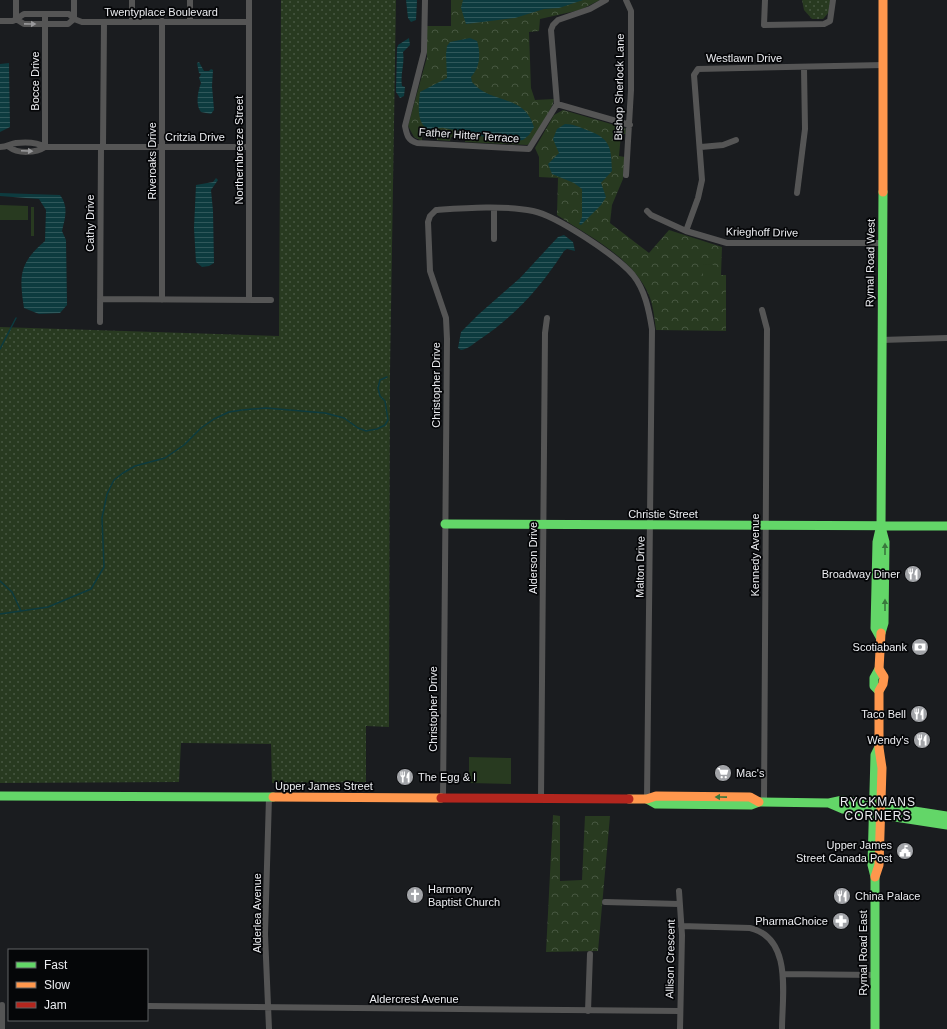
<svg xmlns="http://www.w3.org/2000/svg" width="947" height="1029" viewBox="0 0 947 1029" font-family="Arial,sans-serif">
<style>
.grass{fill:url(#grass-dots)}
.forest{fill:url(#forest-crowns)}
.pitch{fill:#283a20}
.water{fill:url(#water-rules)}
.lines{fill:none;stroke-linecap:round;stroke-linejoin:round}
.stream{stroke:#0d3b3f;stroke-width:1.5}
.street{stroke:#555;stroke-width:6}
.fast{stroke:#63d668;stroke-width:9}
.slow{stroke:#ff974d;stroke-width:9}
.jam{stroke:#b3261e;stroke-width:9}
.oneway{fill:#99999b}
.oneway2{fill:#39783d}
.labels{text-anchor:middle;stroke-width:3.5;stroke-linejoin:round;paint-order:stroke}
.street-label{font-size:11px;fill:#ecedf1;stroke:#050608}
.poi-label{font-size:11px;fill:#ecedf1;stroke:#050608;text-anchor:end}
.neighbourhood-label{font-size:12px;letter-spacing:1px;fill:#ecedf1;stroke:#050608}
</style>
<defs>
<pattern id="grass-dots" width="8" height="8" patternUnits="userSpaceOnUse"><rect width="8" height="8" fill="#283a20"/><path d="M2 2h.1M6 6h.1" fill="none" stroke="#475741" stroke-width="1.8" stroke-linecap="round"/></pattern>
<pattern id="forest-crowns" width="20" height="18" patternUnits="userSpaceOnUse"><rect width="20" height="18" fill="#283a20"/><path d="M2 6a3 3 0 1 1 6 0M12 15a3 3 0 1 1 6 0" fill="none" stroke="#475741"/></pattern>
<pattern id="water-rules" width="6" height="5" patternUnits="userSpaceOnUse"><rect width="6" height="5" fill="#0d3b3f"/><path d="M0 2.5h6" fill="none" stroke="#30585b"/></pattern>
</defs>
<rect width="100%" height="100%" fill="#1a1c1f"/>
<!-- grass -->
<path class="grass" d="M 281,0 L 396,0 L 390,371 L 389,727 L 366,726 L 366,782 L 272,783 L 271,744 L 181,743 L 179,782 L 0,783 L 0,327 L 279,336 Z
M 802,0 L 830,0 L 830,11 L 823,19 L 812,19 L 804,10 Z"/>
<!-- forest -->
<path class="forest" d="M 451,0 L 600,0 L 580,10 L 540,19 L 539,31 L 529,32 L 531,88 L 535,100 L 554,99 L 553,104 L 533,142 L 527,145 L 465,142 L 465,137 L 451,137 L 450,141 L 437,140 L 437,135 L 422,135 L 422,141 L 414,137 L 408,126 L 427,57 L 427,26 L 451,26 Z
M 563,110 L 625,128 L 626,134 L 621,134 L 619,156 L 625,157 L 623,179 L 612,205 L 610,223 L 649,253 L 669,230 L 722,247 L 721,275 L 726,275 L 726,331 L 656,330 C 654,316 653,301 646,289 C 628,255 588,236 557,215 L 558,178 L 539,177 L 539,157 L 535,148 L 554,115 Z
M 553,815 L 560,816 L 560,881 L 582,880 L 585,816 L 610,816 L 598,951 L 546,952 Z"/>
<!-- pitch -->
<path class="pitch" d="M 0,205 L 28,206 L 28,220 L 0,220 Z
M 31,207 L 34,207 L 34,236 L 31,236 Z
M 703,264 L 715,265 L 715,276 L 703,276 Z
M 469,757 L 511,758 L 511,784 L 469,783 Z"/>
<!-- water -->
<path class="water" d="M 406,0 L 417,0 L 416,20 L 411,22 L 408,18 Z
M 463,0 L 583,0 L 559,8 L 544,9 L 515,18 L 466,24 L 461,8 Z
M 409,38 L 410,45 L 403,52 C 405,64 400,74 402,86 L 405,87 L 404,96 L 400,98 L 396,92 L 397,48 L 398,45 Z
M 470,38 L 477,41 C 481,54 480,67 471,77 L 472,82 C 491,105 524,93 534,127 L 529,135 L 523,140 C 498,143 469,132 444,128 C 437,127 432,132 426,128 C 416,120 419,103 420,92 L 447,78 L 446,54 L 447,46 L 450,42 Z
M 199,62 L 204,71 L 209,71 L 211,69 L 213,70 L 212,86 L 214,110 L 211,114 L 201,112 C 195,105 198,91 201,83 L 199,78 L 201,74 L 199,73 L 197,63 Z
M 9,63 L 10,127 L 0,132 L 0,64 Z
M 565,124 C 573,124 579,127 587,130 C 611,139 611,147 612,171 L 601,183 L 606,197 L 601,205 L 581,225 L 579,224 L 582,217 L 582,189 L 574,183 L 552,174 L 548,164 L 559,153 L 553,139 L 557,129 Z
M 216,178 L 218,180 L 211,190 L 213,211 L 214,263 L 209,266 L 202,267 L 196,262 L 194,228 L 196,185 L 213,182 Z
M 0,193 L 60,195 C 69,207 65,218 62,231 L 66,240 L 67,305 L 60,313 L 39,314 L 24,308 C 19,276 19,263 45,241 L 46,210 L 39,199 L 0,196 Z
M 564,235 L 573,242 L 575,251 L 567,249 L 564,251 C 541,287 515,316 479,340 C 473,344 468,349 461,350 L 458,348 L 461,332 L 479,314 L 520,278 L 558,237 Z"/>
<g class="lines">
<!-- stream -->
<path class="stream" d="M 0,349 L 16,318
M 0,581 L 12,592 L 21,611
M 0,614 L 48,607 L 91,589 L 104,567 L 102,518 L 107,494 L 114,480 L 123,473 L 135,466 L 165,458 L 184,445 L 201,428 L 214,419 L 229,412 L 242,410 L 266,408 L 325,413 L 344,418 L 358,428 L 366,431 L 377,429 L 385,425 L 388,420 L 385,401 L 380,396 L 378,388 L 380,380 L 387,377"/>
<!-- street -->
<path class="street" d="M 16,0 L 16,19
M 74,0 L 74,19
M 425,0 L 424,52 L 405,126 C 407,136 408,140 417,143 L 529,149 L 557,104
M 626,0 L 631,11 L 631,90 L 626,175
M 765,0 L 764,25 L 824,24 L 830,21 L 833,0
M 16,19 L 24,24 L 68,24 L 74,19
M 0,21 L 13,21 L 24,14 L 69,14 L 74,19 L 82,22 L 249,22
M 190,21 L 190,0
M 132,22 L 132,0
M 557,104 L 551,30 L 553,25 L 558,20 L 590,9 L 606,0
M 557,104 L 630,125
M 0,147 C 7,147 10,144 16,143 C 25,142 37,142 45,147 L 249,147
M 9,147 C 18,154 36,153 45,147
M 45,147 L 45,14
M 103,147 L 104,22
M 701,147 L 723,145 L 736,140
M 797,193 L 805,129 L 804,68
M 494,209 L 494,239
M 647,211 L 651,215 L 686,231 L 727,243 L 883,243
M 686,231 L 698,198 L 702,180 L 694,75 L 698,69 L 884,65
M 100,299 L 271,300
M 162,300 L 162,21
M 249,300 L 249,0
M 762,310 L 767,329 L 764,802
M 100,322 L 101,147
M 881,340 L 947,338
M 269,797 L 265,934 L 269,1029
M 443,798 L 447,339 L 446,318 L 430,271 L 428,222 L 430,216 L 436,210 C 465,208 504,205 533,211 C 557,216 617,256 633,275 C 645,290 649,310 652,329 L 647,799
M 541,798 L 545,333 L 547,318
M 679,891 L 682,935 L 680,1029
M 605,902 L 679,904
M 681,926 L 750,928 C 793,938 782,996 782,1029
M 783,974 L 876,975
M 147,1006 L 680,1011
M 588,1011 L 590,954
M 2,1029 L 2,1005"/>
<!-- fast -->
<path class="fast" d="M 445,524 L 947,526
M 880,529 L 877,542 L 875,628 L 880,637
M 881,633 L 884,623 L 885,542 L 881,527 L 883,192
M 879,669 L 874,678 L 874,686 L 879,691
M 0,796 L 273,797
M 647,799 L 656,804 L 751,805 L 759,802 L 829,803 L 843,800 L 947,816
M 829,803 L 843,809 L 947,825
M 875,1029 L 875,877 L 872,865 L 875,755 L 878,749"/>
<!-- slow -->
<path class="slow" d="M 883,0 L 883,192
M 273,797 L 441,798
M 629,799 L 647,799 L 656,796 L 750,797 L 759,802
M 875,877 L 879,865 L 882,768 L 879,748 L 879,691 L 883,684 L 884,677 L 879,669 L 881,633"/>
<!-- jam -->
<path class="jam" d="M 441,798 L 629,799"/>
</g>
<!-- one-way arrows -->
<defs><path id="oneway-solid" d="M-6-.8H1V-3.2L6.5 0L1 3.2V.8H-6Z"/></defs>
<g class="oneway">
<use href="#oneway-solid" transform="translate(30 24) rotate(1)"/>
<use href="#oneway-solid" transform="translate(27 151) rotate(2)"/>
</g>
<g class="oneway2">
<use href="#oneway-solid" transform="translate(885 549) rotate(-90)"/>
<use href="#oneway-solid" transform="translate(885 605) rotate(-90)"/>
<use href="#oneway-solid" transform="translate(721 797) rotate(-179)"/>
</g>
<!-- icons -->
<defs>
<g id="restaurant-disc" transform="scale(0.9)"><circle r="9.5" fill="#a2a4a8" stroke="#050608"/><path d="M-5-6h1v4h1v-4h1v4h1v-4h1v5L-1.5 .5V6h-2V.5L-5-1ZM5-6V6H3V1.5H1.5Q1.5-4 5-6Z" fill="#fff"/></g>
<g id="bank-disc" transform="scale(0.9)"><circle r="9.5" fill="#a2a4a8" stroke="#050608"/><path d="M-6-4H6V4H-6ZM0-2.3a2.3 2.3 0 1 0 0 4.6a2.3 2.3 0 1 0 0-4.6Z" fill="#fff"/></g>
<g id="supermarket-disc" transform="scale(0.9)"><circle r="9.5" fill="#a2a4a8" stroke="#050608"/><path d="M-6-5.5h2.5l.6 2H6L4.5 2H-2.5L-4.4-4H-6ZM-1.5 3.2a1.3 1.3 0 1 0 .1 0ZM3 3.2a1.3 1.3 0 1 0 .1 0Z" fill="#fff"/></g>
<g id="civic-disc" transform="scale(0.9)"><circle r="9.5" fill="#a2a4a8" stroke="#050608"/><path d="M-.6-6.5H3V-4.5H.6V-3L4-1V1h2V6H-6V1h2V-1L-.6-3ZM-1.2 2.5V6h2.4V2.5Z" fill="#fff"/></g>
<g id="church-disc" transform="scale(0.9)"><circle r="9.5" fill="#a2a4a8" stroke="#050608"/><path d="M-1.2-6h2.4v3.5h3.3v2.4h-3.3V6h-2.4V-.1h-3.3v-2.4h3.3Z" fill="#fff"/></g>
<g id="pharmacy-disc" transform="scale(0.9)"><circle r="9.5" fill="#a2a4a8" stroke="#050608"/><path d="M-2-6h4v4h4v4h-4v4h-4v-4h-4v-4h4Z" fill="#fff"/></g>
</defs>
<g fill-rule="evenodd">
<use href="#restaurant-disc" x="913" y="574"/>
<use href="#bank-disc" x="920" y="647"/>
<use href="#restaurant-disc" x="919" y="714"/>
<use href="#restaurant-disc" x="922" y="740"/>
<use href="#supermarket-disc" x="723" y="773"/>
<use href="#restaurant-disc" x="405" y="777"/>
<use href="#civic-disc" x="905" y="851"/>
<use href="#church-disc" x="415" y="895"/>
<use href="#restaurant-disc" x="842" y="896"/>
<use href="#pharmacy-disc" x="841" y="921"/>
</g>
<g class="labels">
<!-- street labels -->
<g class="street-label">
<text x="161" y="16">Twentyplace Boulevard</text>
<text x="744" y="62">Westlawn Drive</text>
<text transform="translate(35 81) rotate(-90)" y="4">Bocce Drive</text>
<text transform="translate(619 87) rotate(-89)" y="4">Bishop Sherlock Lane</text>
<text transform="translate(469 135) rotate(4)" y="4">Father Hitter Terrace</text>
<text x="195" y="141">Critzia Drive</text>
<text transform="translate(239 150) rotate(-90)" y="4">Northernbreeze Street</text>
<text transform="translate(152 161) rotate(-90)" y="4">Riveroaks Drive</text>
<text transform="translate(90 223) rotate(-90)" y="4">Cathy Drive</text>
<text transform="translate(762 232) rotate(1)" y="4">Krieghoff Drive</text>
<text transform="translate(870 263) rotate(-89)" y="4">Rymal Road West</text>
<text transform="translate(436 385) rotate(-90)" y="4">Christopher Drive</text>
<text x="663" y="518">Christie Street</text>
<text transform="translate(755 555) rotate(-90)" y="4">Kennedy Avenue</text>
<text transform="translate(533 558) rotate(-90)" y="4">Alderson Drive</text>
<text transform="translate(640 567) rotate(-89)" y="4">Malton Drive</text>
<text transform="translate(433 709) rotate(-90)" y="4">Christopher Drive</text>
<text x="324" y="790">Upper James Street</text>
<text transform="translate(257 913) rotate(-90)" y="4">Alderlea Avenue</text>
<text transform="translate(863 953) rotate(-90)" y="4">Rymal Road East</text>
<text transform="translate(670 959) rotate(-89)" y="4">Allison Crescent</text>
<text x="414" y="1003">Aldercrest Avenue</text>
</g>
<!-- poi labels -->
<g class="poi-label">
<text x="900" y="578">Broadway Diner</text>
<text x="907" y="651">Scotiabank</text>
<text x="906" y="718">Taco Bell</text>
<text x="909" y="744">Wendy's</text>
<text x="736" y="777" text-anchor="start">Mac's</text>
<text x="418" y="781" text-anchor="start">The Egg &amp; I</text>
<text x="892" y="849">Upper James<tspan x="892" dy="13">Street Canada Post</tspan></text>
<text x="428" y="893" text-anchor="start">Harmony<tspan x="428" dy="13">Baptist Church</tspan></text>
<text x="855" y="900" text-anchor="start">China Palace</text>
<text x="828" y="925">PharmaChoice</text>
</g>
<!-- neighbourhood labels -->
<g class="neighbourhood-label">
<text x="878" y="806">RYCKMANS<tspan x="878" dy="14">CORNERS</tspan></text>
</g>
</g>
<!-- legend -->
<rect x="8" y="949" width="140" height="72" fill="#050608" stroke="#616265"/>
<rect x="16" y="962" width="20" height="6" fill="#63d668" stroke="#616265"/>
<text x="44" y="969" font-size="12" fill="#ecedf1">Fast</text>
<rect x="16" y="982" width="20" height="6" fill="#ff974d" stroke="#616265"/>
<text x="44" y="989" font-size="12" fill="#ecedf1">Slow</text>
<rect x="16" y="1002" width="20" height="6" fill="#b3261e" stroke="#616265"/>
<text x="44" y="1009" font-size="12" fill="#ecedf1">Jam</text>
</svg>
